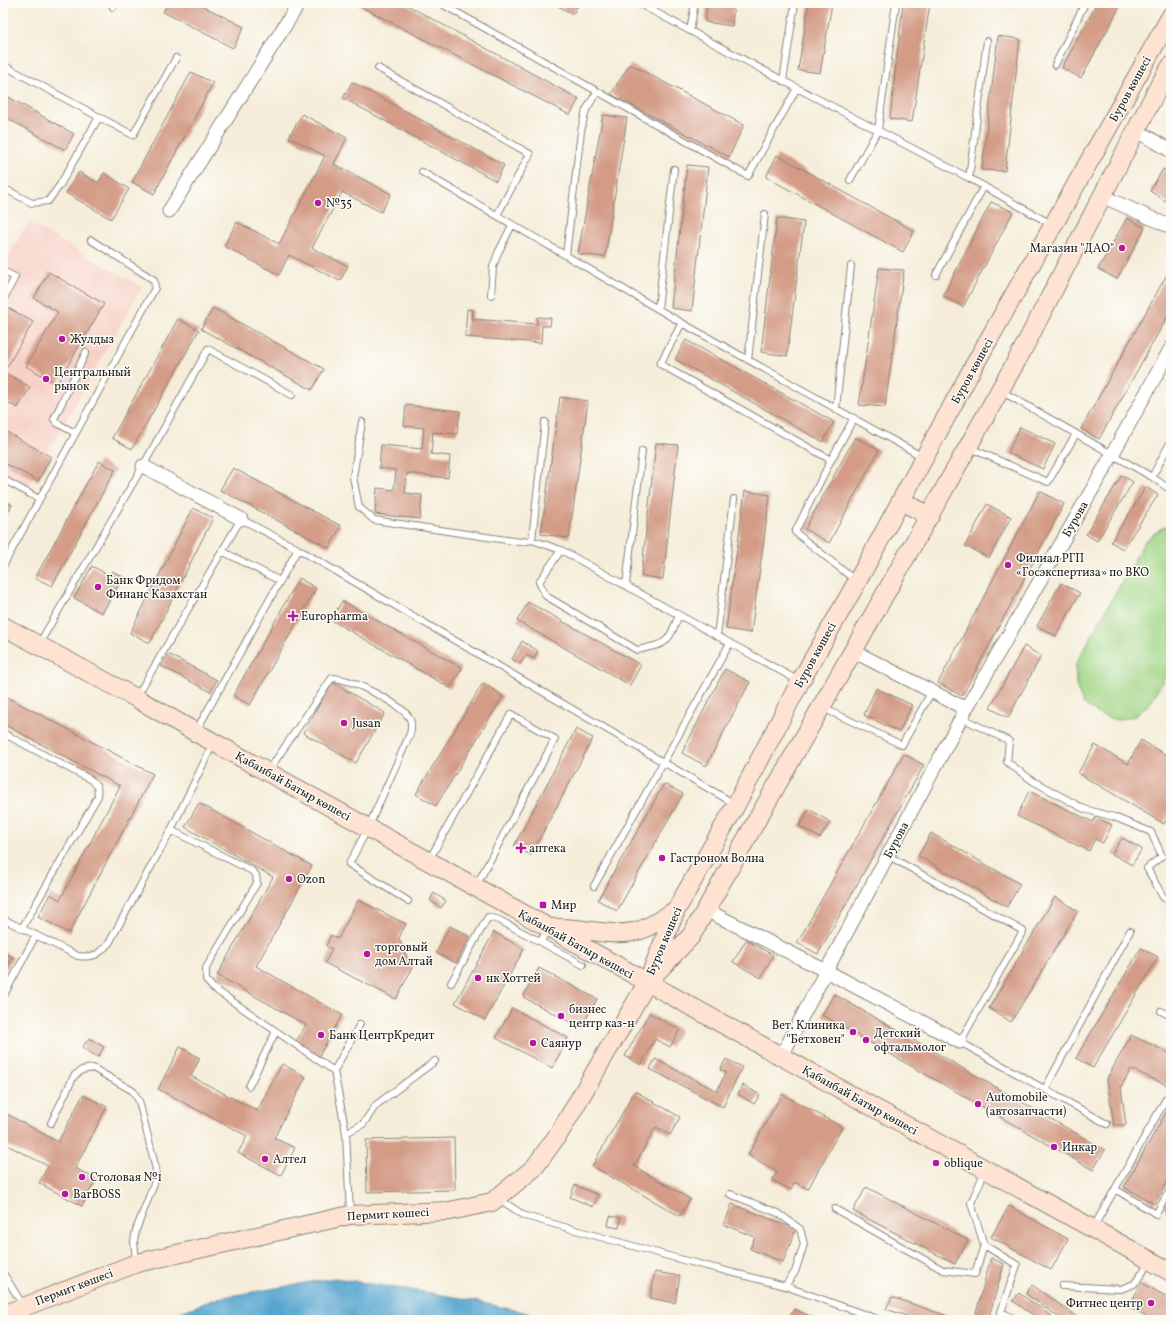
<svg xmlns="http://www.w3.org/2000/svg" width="1174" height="1323" viewBox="0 0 1174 1323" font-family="Vollkorn,serif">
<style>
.built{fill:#f7d1c8}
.green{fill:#a0d585;stroke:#5e7850}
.water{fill:#55a5cf;stroke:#386076}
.building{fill:#d49c87}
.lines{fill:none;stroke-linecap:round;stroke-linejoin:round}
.service-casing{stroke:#88847a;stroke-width:8}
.minor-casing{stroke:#88847a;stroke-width:15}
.secondary-casing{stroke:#88847a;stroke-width:20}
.service{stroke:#fff;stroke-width:6}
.minor{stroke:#fff;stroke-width:13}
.secondary{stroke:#fee3d2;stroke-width:18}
.poi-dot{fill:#b5179e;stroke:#fdfcf7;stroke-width:1.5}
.labels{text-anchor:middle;stroke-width:3;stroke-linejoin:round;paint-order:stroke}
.street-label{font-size:12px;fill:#1c1c1c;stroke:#fdfcf7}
.poi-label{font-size:12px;fill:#1c1c1c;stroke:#fdfcf7;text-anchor:start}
</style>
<rect width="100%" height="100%" fill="#fdfcf7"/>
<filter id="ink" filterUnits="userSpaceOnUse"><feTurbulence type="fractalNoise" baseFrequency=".025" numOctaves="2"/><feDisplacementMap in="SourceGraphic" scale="8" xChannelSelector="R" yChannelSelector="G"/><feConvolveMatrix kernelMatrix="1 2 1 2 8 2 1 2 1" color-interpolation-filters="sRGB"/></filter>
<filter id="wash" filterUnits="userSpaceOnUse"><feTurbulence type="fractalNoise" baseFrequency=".012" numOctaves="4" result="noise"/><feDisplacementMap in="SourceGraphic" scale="16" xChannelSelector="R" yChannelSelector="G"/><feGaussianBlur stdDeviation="0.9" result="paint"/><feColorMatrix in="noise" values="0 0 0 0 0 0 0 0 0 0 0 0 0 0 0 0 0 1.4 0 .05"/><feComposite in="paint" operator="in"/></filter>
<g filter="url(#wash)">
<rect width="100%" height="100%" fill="#f5edd9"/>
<!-- built -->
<path class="built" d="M 28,222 L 142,287 L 29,485 L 3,471 L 3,261 L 5,262 Z"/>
<!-- green -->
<path class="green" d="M 1171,526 L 1171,666 L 1151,702 L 1135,716 L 1116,720 L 1098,714 L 1083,703 L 1076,685 L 1076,663 L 1145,541 L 1163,527 Z"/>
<!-- water -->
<path class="water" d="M 335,1278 L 461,1298 L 559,1320 L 159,1320 L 218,1298 Z"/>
<g id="blocks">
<!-- building -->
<path class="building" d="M 168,3 L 197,3 L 244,27 L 233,48 L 163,12 Z
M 354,3 L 403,3 L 579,99 L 570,115 Z
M 552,3 L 579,3 L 573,14 Z
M 707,3 L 734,3 L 732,26 L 705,22 Z
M 809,3 L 832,3 L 820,73 L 798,70 Z
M 903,3 L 930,3 L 912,122 L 890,119 Z
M 1097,3 L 1122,3 L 1081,78 L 1062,68 Z
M 998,36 L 1020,39 L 1005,171 L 982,170 Z
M 630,64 L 744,125 L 729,157 L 611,94 Z
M 191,72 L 213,83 L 154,194 L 132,182 Z
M 352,82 L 504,165 L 496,181 L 343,98 Z
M 3,94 L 74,134 L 65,150 L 3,116 Z
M 302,114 L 347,138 L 334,164 L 391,194 L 381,212 L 342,192 L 312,248 L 348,266 L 340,281 L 289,255 L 279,275 L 224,246 L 237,222 L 279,244 L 325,156 L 289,137 Z
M 603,115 L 627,118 L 605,257 L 578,254 Z
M 777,155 L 914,231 L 903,252 L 766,177 Z
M 687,165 L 708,167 L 692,311 L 671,308 Z
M 1163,169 L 1171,174 L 1171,204 L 1150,191 Z
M 79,172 L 98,183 L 104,173 L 129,189 L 111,219 L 66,193 Z
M 991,202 L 1013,212 L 963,307 L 943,296 Z
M 777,218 L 804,222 L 787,356 L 761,352 Z
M 1127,218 L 1145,228 L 1117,279 L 1098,269 Z
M 1171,267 L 1171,310 L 1099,439 L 1081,429 Z
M 879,268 L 904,270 L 885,407 L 859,405 Z
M 49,272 L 104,304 L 57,384 L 26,366 L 58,312 L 34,298 Z
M 3,305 L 33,322 L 4,372 L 30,387 L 18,408 L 3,400 Z
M 213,308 L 324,369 L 312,390 L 201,329 Z
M 467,309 L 473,310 L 472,319 L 537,324 L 537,317 L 551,318 L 550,326 L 542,326 L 541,343 L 465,337 Z
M 178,319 L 199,330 L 132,449 L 112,438 Z
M 686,340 L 834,422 L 823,442 L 675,359 Z
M 560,397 L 588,401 L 569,538 L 541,534 Z
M 406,405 L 460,411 L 457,434 L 433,432 L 431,454 L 450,456 L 448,478 L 407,473 L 405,493 L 422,495 L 420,519 L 375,514 L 377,488 L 394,490 L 396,470 L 379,468 L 381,445 L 422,449 L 424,428 L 404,426 Z
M 1020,427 L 1055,444 L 1043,469 L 1008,453 Z
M 3,430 L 51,457 L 38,481 L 3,462 Z
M 855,437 L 879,450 L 829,543 L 805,529 Z
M 656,443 L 678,445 L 663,579 L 641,576 Z
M 99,461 L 115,470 L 52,586 L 35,578 Z
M 233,468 L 341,526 L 329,548 L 220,490 Z
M 1122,475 L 1133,482 L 1097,541 L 1086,534 Z
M 1146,487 L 1158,495 L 1123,549 L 1111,542 Z
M 745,491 L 770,495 L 751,633 L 726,629 Z
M 1040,491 L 1064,504 L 962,696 L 938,683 Z
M 3,500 L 12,505 L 3,521 Z
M 987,504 L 1011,517 L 989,558 L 965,546 Z
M 193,508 L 213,518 L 150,643 L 130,633 Z
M 92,566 L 110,576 L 112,571 L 123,577 L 102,613 L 74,598 Z
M 299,578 L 316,588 L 250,705 L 233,696 Z
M 1061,583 L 1080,593 L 1056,636 L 1037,626 Z
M 342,601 L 462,668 L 450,688 L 331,620 Z
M 528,602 L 641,665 L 630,685 L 517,621 Z
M 522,641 L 538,651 L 534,659 L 526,655 L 520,664 L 512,659 Z
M 1024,646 L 1041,656 L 1008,718 L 990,708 Z
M 168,654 L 217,680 L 211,692 L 161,666 Z
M 725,669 L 750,682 L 706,766 L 682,753 Z
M 332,682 L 385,713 L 356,763 L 303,733 Z
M 483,683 L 503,696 L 436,806 L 416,794 Z
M 876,688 L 912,705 L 899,732 L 864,715 Z
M 3,695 L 153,774 L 69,933 L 38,917 L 50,894 L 60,900 L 120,786 L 3,724 Z
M 576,729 L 593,738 L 531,855 L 514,846 Z
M 1141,740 L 1171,758 L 1171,811 L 1164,824 L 1078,773 L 1095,745 L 1128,764 Z
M 904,754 L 924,765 L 818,954 L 797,943 Z
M 664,784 L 683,794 L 617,911 L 598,900 Z
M 1029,791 L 1093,822 L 1096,817 L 1112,825 L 1103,843 L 1095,839 L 1089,851 L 1017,816 Z
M 199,803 L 312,866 L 256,966 L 342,1015 L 319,1056 L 295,1043 L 306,1025 L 217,975 L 273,877 L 185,827 Z
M 809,809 L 830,822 L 820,838 L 799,826 Z
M 931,833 L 1020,884 L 1007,907 L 918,856 Z
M 1122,838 L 1142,849 L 1132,865 L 1112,854 Z
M 434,893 L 446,901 L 441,908 L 430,900 Z
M 1055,897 L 1078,911 L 1011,1022 L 989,1008 Z
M 358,900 L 406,924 L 399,938 L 407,958 L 415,963 L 396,999 L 325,963 L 332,949 L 326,946 L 331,935 L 338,939 Z
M 450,926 L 470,937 L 456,963 L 436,953 Z
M 494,932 L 524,949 L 485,1020 L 455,1003 Z
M 746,940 L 773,955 L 761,978 L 733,962 Z
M 1141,948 L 1158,957 L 1093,1068 L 1076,1058 Z
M 3,952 L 13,957 L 3,975 Z
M 539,968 L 597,999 L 581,1028 L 523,997 Z
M 834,994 L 1105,1150 L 1093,1170 L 822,1015 Z
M 512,1008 L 568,1038 L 552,1068 L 496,1038 Z
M 649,1013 L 680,1030 L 670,1047 L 655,1039 L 641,1065 L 625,1056 Z
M 1131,1035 L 1171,1054 L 1171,1087 L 1131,1069 L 1121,1087 L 1126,1125 L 1114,1125 L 1107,1079 Z
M 89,1038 L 104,1047 L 98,1057 L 82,1048 Z
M 180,1047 L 200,1058 L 191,1076 L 257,1111 L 282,1064 L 306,1077 L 274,1138 L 295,1148 L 281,1175 L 238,1153 L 247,1136 L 158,1089 Z
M 655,1059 L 717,1091 L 726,1072 L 720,1070 L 726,1059 L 742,1067 L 723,1107 L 650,1069 Z
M 743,1085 L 760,1095 L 754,1104 L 738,1094 Z
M 635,1091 L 680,1117 L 670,1135 L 656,1127 L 634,1166 L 690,1199 L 680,1216 L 592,1166 Z
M 782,1094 L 842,1127 L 808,1189 L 795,1182 L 791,1190 L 772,1180 L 777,1172 L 748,1155 Z
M 83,1095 L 107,1107 L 75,1168 L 96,1179 L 82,1206 L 39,1183 L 48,1166 L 3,1143 L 3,1112 L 58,1142 Z
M 1169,1107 L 1171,1109 L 1171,1175 L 1155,1204 L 1124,1187 Z
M 454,1138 L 455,1190 L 367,1192 L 366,1140 Z
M 575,1185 L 598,1195 L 593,1207 L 570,1197 Z
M 866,1187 L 968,1240 L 955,1264 L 853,1211 Z
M 1171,1199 L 1171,1215 L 1164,1211 Z
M 732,1204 L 796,1229 L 783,1262 L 750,1249 L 755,1237 L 724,1225 Z
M 1009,1206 L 1068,1239 L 1051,1270 L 991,1237 Z
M 610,1216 L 621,1218 L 619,1228 L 608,1226 Z
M 991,1258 L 1004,1264 L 988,1320 L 974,1320 Z
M 655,1272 L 680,1276 L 675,1303 L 650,1298 Z
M 1142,1283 L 1171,1299 L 1171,1320 L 1152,1320 L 1128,1307 Z
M 1032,1285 L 1082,1320 L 1063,1320 L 1026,1294 Z
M 1019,1293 L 1057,1320 L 1040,1320 L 1013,1301 Z
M 892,1297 L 959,1320 L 919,1320 L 886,1309 Z
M 794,1309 L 814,1318 L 813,1320 L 788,1320 Z"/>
</g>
</g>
<g filter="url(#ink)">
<use href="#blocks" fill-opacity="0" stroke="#88847a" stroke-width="1"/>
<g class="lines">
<!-- service casing -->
<g class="service-casing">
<path id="service" d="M 440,3 L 748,176 L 797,88 L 969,178 L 1051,224
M 638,3 L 797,88
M 113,7 L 115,3
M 690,31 L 695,3
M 3,65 L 99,117 L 60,185 L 48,201 L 32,203 L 3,188
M 1055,65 L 1085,3
M 378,68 L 530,154 L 497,215
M 783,81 L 795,3
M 99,117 L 133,135 L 176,58
M 422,172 L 682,323 L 923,457
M 969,178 L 987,41
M 850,180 L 878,130 L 896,3
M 566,255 L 581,131 L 586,110 L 597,92
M 3,271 L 15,277 L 3,300
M 936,275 L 984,186
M 491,295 L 493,267 L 498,253 L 512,225
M 658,309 L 674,169
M 682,323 L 660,364 L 831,460
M 748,360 L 765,214
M 1001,391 L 1152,477 L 1171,490
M 836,409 L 851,266
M 854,418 L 831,460 L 795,532 L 856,581
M 362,422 L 353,477 L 359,507 L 374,520 L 520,542 L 532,540 L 561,550 L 799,681
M 75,433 L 57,423 L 54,419 L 86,352
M 970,448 L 1048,482 L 1076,434
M 1152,477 L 1171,441
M 3,479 L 39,499
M 532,540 L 545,422
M 561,550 L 539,582 L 546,596 L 637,650 C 668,643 667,645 679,615
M 222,551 L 280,581
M 3,566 L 155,288 L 154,280 L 91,240
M 626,585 L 642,451
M 717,636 L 734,499
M 39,644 L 143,466 L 208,349 L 292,395
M 137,696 L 241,519 L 298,549 L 735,804
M 823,708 L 902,745 L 932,691
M 962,718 L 1009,741 L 1007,762 L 1033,781 L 1084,809 L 1114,817 L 1151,832 L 1162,856 L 1147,868 L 1163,897 L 1171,902
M 196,731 L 298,549
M 3,733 L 91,780 L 97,787 L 98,796 L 22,928
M 269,770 L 332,678 C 348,677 404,705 410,719 C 412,724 411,730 410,734 L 368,828 L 349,864 L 408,901
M 171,830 L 252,871 L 256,875 L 257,883 L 206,968 L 206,980 L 213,988 L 334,1071 L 346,1133 L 350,1213
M 887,855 L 1023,931 L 960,1042 L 1107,1124
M 429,860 L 511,714 L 555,739 L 476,886
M 594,886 L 730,643
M 3,919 L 78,956 C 94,958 98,955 109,943 L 171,830 L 213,744
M 541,942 L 583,965
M 451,983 L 488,917 L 499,920 L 541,942 L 547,929
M 3,997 L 36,935
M 1161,1011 L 1171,1016
M 334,1071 L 360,1024
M 249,1086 L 276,1031
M 1045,1089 L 1130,931
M 51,1123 L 74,1076 L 82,1070 L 93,1068 L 133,1091 L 139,1101 L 156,1169 L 154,1184 L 136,1230 L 134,1241 L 136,1262
M 346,1133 L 363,1124 L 376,1105 L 435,1061
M 1115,1189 L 1156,1214 L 1171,1188
M 730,1194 L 778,1213 L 800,1229 L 804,1244 L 795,1272 L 785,1286
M 499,1199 L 525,1216 L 683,1260 L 785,1286 L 880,1320
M 835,1209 L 943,1270 L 975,1274 L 984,1245 L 971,1203 L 985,1171
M 1093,1228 L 1166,1099 L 1171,1102
M 984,1245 L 1017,1265 L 1001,1312 L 1017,1320
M 3,1273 L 23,1305
M 1062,1286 L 1121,1289 L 1134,1284 L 1143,1272 L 1148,1262"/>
</g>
<!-- minor casing -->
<g class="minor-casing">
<path id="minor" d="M 1136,130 L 1171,151
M 1102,196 L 1171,227
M 169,211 L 299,3
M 143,466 L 241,519
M 853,651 L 966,709 L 826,971 L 960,1042
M 966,709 L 1112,455 L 1171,348
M 706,910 L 826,971 L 781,1057"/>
</g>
<!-- secondary casing -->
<g class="secondary-casing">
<path id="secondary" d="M 901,501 L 930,516
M 3,626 L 136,698 L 195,732 L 1171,1272
M 551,928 C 580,926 612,939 641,930 C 654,925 665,917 676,910
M 654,975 L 691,936 L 853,651 L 1022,351 L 1159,86 L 1171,66
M 3,1315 L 137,1263 L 350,1215 L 450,1211 L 492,1202 L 534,1168 L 560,1132 L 647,983 L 676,910 L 736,805 L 800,682 L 857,582 L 971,371 L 1171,16"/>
</g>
<!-- service -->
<use href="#service" class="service"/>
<!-- minor -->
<use href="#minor" class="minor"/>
<!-- secondary -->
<use href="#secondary" class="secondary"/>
</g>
</g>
<!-- markers -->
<g class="poi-dot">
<circle cx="318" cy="203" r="4"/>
<circle cx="1122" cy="248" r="4"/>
<circle cx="62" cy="339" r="4"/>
<circle cx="46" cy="379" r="4"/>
<circle cx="1008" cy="565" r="4"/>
<circle cx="98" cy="587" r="4"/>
<path d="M291 610h4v4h4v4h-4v4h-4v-4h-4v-4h4z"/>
<circle cx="344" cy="723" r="4"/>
<path d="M519 842h4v4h4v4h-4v4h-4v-4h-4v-4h4z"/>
<circle cx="662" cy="858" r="4"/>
<circle cx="289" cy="879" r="4"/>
<rect x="539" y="901" width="8" height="8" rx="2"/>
<circle cx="367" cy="954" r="4"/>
<circle cx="478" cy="978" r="4"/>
<circle cx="561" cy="1016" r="4"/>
<circle cx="853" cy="1032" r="4"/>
<circle cx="321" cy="1035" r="4"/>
<circle cx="866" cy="1040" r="4"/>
<circle cx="533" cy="1043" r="4"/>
<circle cx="978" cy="1104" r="4"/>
<circle cx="1054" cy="1147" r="4"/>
<circle cx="265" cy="1159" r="4"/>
<circle cx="936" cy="1163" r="4"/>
<circle cx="82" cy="1177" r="4"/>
<circle cx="65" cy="1194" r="4"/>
<circle cx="1151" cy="1303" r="4"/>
</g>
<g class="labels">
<!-- street labels -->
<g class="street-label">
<text transform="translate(1130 89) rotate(-61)" y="4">Буров көшесі</text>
<text transform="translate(972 371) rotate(-61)" y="4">Буров көшесі</text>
<text transform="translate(1075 519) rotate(-60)" y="4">Бурова</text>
<text transform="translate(815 655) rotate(-61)" y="4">Буров көшесі</text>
<text transform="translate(293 786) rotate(29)" y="4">Қабанбай Батыр көшесі</text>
<text transform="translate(896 840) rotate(-62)" y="4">Бурова</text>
<text transform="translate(664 941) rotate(-67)" y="4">Буров көшесі</text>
<text transform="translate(576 944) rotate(29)" y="4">Қабанбай Батыр көшесі</text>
<text transform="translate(860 1100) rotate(29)" y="4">Қабанбай Батыр көшесі</text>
<text transform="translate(388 1214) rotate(-3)" y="4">Пермит көшесі</text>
<text transform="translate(74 1287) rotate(-21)" y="4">Пермит көшесі</text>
</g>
<!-- poi labels -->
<g class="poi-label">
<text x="326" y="207">№35</text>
<text x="1114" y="252" text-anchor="end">Магазин "ДАО"</text>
<text x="70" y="343">Жулдыз</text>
<text x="54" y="376">Центральный<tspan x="54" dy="14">рынок</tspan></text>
<text x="1016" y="562">Филиал РГП<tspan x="1016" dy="14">«Госэкспертиза» по ВКО</tspan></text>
<text x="106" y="584">Банк Фридом<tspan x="106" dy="14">Финанс Казахстан</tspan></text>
<text x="301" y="620">Europharma</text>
<text x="352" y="727">Jusan</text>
<text x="529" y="852">аптека</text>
<text x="670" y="862">Гастроном Волна</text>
<text x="297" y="883">Ozon</text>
<text x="551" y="909">Мир</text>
<text x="375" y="951">торговый<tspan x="375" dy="14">дом Алтай</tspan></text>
<text x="486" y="982">нк Хоттей</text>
<text x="569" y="1013">бизнес<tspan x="569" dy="14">центр каз-н</tspan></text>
<text x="845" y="1029" text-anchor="end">Вет. Клиника<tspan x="845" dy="14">"Бетховен"</tspan></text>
<text x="874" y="1037">Детский<tspan x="874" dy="14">офтальмолог</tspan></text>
<text x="329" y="1039">Банк ЦентрКредит</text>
<text x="541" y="1047">Саянур</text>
<text x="986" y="1101">Automobile<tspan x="986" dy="14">(автозапчасти)</tspan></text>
<text x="1062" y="1151">Инкар</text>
<text x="273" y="1163">Алтел</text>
<text x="944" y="1167">oblique</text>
<text x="90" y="1181">Столовая №1</text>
<text x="73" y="1198">BarBOSS</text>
<text x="1143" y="1307" text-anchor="end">Фитнес центр</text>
</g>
</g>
<!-- margin -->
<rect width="1174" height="1323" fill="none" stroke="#fdfcf7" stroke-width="16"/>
</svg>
